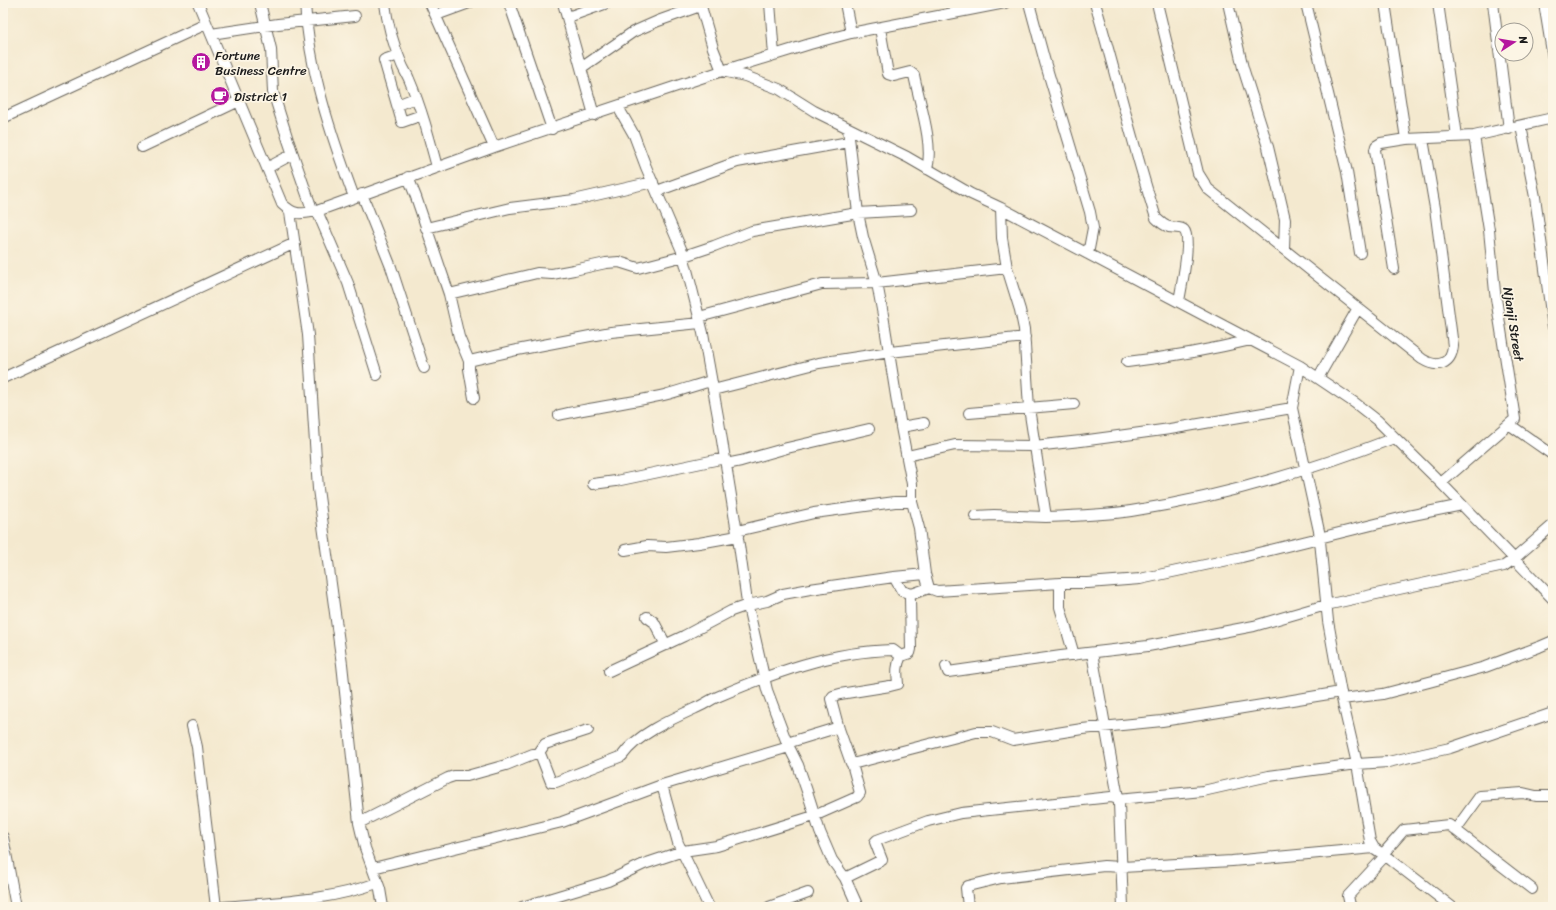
<svg xmlns="http://www.w3.org/2000/svg" width="1556" height="910" viewBox="0 0 1556 910" font-family="Sriracha,sans-serif">
<style>
.lines{fill:none;stroke-linecap:round;stroke-linejoin:round}
.minor-casing{stroke:#68645b;stroke-width:12}
.minor{stroke:#fff;stroke-width:10}
.labels{text-anchor:middle;stroke-width:3.5;stroke-linejoin:round;paint-order:stroke}
.poi-label{font-size:13px;fill:#1c1c1c;stroke:#fcf5e5;text-anchor:start}
.street-label{font-size:13px;fill:#1c1c1c;stroke:#fcf5e5}
</style>
<rect width="100%" height="100%" fill="#fcf5e5"/>
<filter id="ink" filterUnits="userSpaceOnUse"><feTurbulence type="fractalNoise" baseFrequency=".025" numOctaves="2"/><feDisplacementMap in="SourceGraphic" scale="8" xChannelSelector="R" yChannelSelector="G"/><feConvolveMatrix kernelMatrix="1 2 1 2 8 2 1 2 1" color-interpolation-filters="sRGB"/></filter>
<filter id="wash" filterUnits="userSpaceOnUse"><feTurbulence type="fractalNoise" baseFrequency=".012" numOctaves="4" result="noise"/><feDisplacementMap in="SourceGraphic" scale="16" xChannelSelector="R" yChannelSelector="G"/><feGaussianBlur stdDeviation="0.9" result="paint"/><feColorMatrix in="noise" values="0 0 0 0 0 0 0 0 0 0 0 0 0 0 0 0 0 1.4 0 .05"/><feComposite in="paint" operator="in"/></filter>
<g filter="url(#wash)">
<rect width="100%" height="100%" fill="#f4e9cf"/>
</g>
<g filter="url(#ink)">
<g class="lines">
<!-- minor casing -->
<g class="minor-casing">
<path id="minor" d="M 198,3 L 282,204 C 295,216 300,214 317,211 L 494,147 L 722,71 L 810,44 L 851,33 L 1005,3
M 260,3 L 271,49 L 273,92 L 288,140 L 313,212
M 305,3 C 309,70 331,135 354,197
M 385,3 C 387,24 394,46 402,65 C 404,70 407,74 409,79 C 421,107 429,137 437,167
M 430,3 L 494,147
M 509,3 L 552,129
M 563,3 L 594,115
M 700,3 L 713,48 L 722,71 L 745,76 L 779,89 L 814,111 L 907,157 L 971,194 L 1001,208 L 1300,366 L 1355,403 L 1378,421 L 1441,483 L 1553,599
M 770,3 L 774,55
M 845,3 L 851,33
M 1029,3 L 1045,62 L 1090,212 L 1093,228 L 1088,254
M 1095,3 C 1116,74 1133,147 1156,218 C 1160,222 1163,225 1169,227 C 1174,228 1181,227 1184,230 C 1192,238 1181,289 1179,301
M 1157,3 L 1198,173 L 1208,189 L 1422,359 C 1438,369 1451,364 1453,346 L 1435,208 L 1423,139
M 1228,3 L 1243,68 L 1268,147 L 1285,219 L 1284,249
M 1306,3 L 1347,172 L 1360,253
M 1385,3 L 1406,139
M 1438,3 L 1457,136
M 1493,3 L 1509,129
M 1544,3 L 1553,58
M 436,15 L 469,3
M 568,17 L 607,3
M 880,28 L 888,74 L 894,76 L 910,72 L 914,75 C 919,101 934,144 927,169
M 211,34 L 278,24 L 355,16
M 398,55 L 384,60 L 402,122 L 422,115
M 581,68 L 633,32 L 658,21 L 700,6
M 397,105 L 415,98
M 618,107 L 634,135 L 646,167 L 682,251 L 692,289 L 703,333 L 719,422 L 739,545 L 747,602 L 767,690 L 787,743 L 798,765 L 807,791 L 820,832 L 832,860 L 845,878 L 858,907
M 3,118 L 206,24
M 1521,126 L 1535,197 L 1553,327
M 848,129 L 858,213 L 863,237 L 877,283 L 883,315 L 901,427 L 912,484 L 912,502 L 919,528 L 925,574 L 929,588
M 142,147 L 239,101
M 267,168 L 293,154
M 408,177 L 416,197 L 449,294 L 459,337 L 469,361 L 469,369 L 474,398
M 657,191 L 737,162 L 849,142
M 362,194 L 391,267 L 424,368
M 1001,208 L 1002,238 L 1007,268 L 1020,310 L 1024,329 L 1029,408 L 1046,517 C 1075,516 1103,515 1131,511 C 1221,497 1309,471 1394,438
M 317,211 L 348,283 L 377,375
M 290,212 L 308,335 L 318,489 L 342,664 L 359,823 L 365,848 L 380,889 L 383,907
M 426,228 L 510,208 L 574,200 L 653,182
M 1394,269 L 1375,150 L 1376,146 L 1381,143 L 1406,139 L 1474,136 L 1553,118
M 449,294 L 537,273 L 552,274 L 574,270 L 606,263 L 619,262 L 638,268 L 684,256 L 714,246 L 752,231 L 858,213 L 911,210
M 699,317 L 822,284 L 877,283 L 1007,268
M 469,361 L 517,350 L 611,332 L 700,323
M 1127,362 C 1169,357 1210,350 1251,340
M 1300,366 L 1292,408 L 1319,531 L 1328,621 L 1342,699 L 1357,764 L 1370,841 L 1374,848 L 1391,860 L 1452,907
M 3,378 L 295,243
M 1318,378 L 1358,308
M 713,390 L 819,363 L 890,352 L 1025,337
M 969,413 L 1074,404
M 559,415 C 593,407 629,403 664,395 C 680,391 696,385 711,381
M 1510,425 L 1553,455
M 901,427 L 924,423
M 907,456 L 955,445 L 1034,446 L 1081,441 L 1170,429 L 1292,408
M 726,464 L 741,461 L 787,448 L 869,429
M 1441,483 L 1515,419 L 1495,292 L 1489,230 L 1474,136
M 593,484 L 616,481 L 725,458
M 975,516 L 994,515 L 1046,517
M 737,531 L 814,513 L 895,502 L 912,502
M 625,550 L 647,546 L 666,547 L 699,543 L 738,536
M 894,577 L 925,574
M 1060,583 L 1060,607 L 1074,655
M 647,617 L 654,622 L 666,645
M 1092,653 L 1119,803 L 1123,907
M 946,666 L 948,672 L 1061,656 L 1148,646 L 1254,626 L 1326,605 L 1504,566 L 1514,559 L 1553,525
M 609,671 L 684,636 L 731,611 L 748,605 L 767,601 L 783,594 L 810,589 L 894,577 L 902,591 L 912,594
M 1341,692 L 1213,713 L 1162,721 L 1082,729 L 1013,740 L 992,732 L 976,732 L 852,764 L 851,763 L 839,729 L 831,699 L 833,696 L 840,694 L 890,686 L 898,684 C 897,673 896,666 901,656 L 910,653 L 911,649 L 910,598 L 912,594 L 929,588 L 937,591 L 1060,583 L 1088,583 L 1140,579 L 1242,557 L 1408,516 L 1462,505
M 1342,699 L 1383,694 L 1429,682 L 1485,667 L 1539,647 L 1553,641
M 192,726 L 197,747 L 216,907
M 787,743 L 836,728 L 839,729
M 538,754 L 545,744 L 588,730
M 662,785 L 678,843 L 709,907
M 359,823 L 448,778 L 454,776 L 467,776 L 506,765 L 533,754 L 538,754 L 541,756 L 551,782 L 556,782 L 622,756 C 637,734 674,718 698,707 C 705,704 710,700 717,697 C 773,673 831,651 893,650 L 901,656
M 1456,829 L 1480,796 L 1523,793 L 1536,796 L 1553,796
M 3,837 L 16,907
M 1382,855 L 1404,830 L 1449,825 L 1532,889
M 373,868 L 562,822 L 662,785 L 789,747
M 845,878 L 882,860 L 875,842 L 877,840 L 928,821 L 961,813 L 1111,797 L 1118,799 L 1203,791 L 1269,776 L 1357,764 L 1388,762 L 1450,748 L 1553,713
M 223,907 C 275,902 329,901 377,883
M 522,907 L 608,881 L 644,864 L 683,851 L 717,846 L 814,816 L 857,797 L 860,793 L 852,764
M 769,907 L 808,893
M 968,907 L 966,888 L 968,886 L 1001,878 L 1104,866 L 1122,867 L 1232,861 L 1374,848
M 1352,907 L 1350,905 L 1348,896 L 1385,856"/>
</g>
<!-- minor -->
<use href="#minor" class="minor"/>
</g>
</g>
<!-- icons -->
<defs>
<g id="building-disc" transform="scale(1)"><circle r="9.5" fill="#b5179e" stroke="#fcf5e5"/><path d="M-4-6H4V6H1V3H-1V6H-4ZM-2.5-4.3h1.7v1.8h-1.7ZM.8-4.3h1.7v1.8H.8ZM-2.5-1h1.7V.8h-1.7ZM.8-1h1.7V.8H.8Z" fill="#fff"/></g>
<g id="cafe-disc" transform="scale(1)"><circle r="9.5" fill="#b5179e" stroke="#fcf5e5"/><path d="M-5.5-4.5H6V0H3Q3 3.5 0 3.5H-2.5Q-5.5 3.5-5.5 0ZM3-3.2v2h1.7v-2ZM-6 4.5H4V6H-6Z" fill="#fff"/></g>
</defs>
<g fill-rule="evenodd">
<use href="#building-disc" x="201" y="62"/>
<use href="#cafe-disc" x="220" y="96"/>
</g>
<g class="labels">
<!-- poi labels -->
<g class="poi-label">
<text x="215" y="60">Fortune<tspan x="215" dy="15">Business Centre</tspan></text>
<text x="234" y="101">District 1</text>
</g>
<!-- street labels -->
<g class="street-label">
<text transform="translate(1514 324) rotate(81)" y="5">Njanji Street</text>
</g>
</g>
<!-- margin -->
<rect width="1556" height="910" fill="none" stroke="#fcf5e5" stroke-width="16"/>
<!-- north arrow -->
<g transform="translate(1514 42) rotate(78)"><circle r="19" fill="#fcf5e5" stroke="#a29e95"/>
<path d="M0-3L7 15L0 10L-7 15Z" fill="#b5179e"/>
<text y="-6" font-size="11" font-weight="bold" text-anchor="middle" fill="#1c1c1c">N</text>
</g>
</svg>
